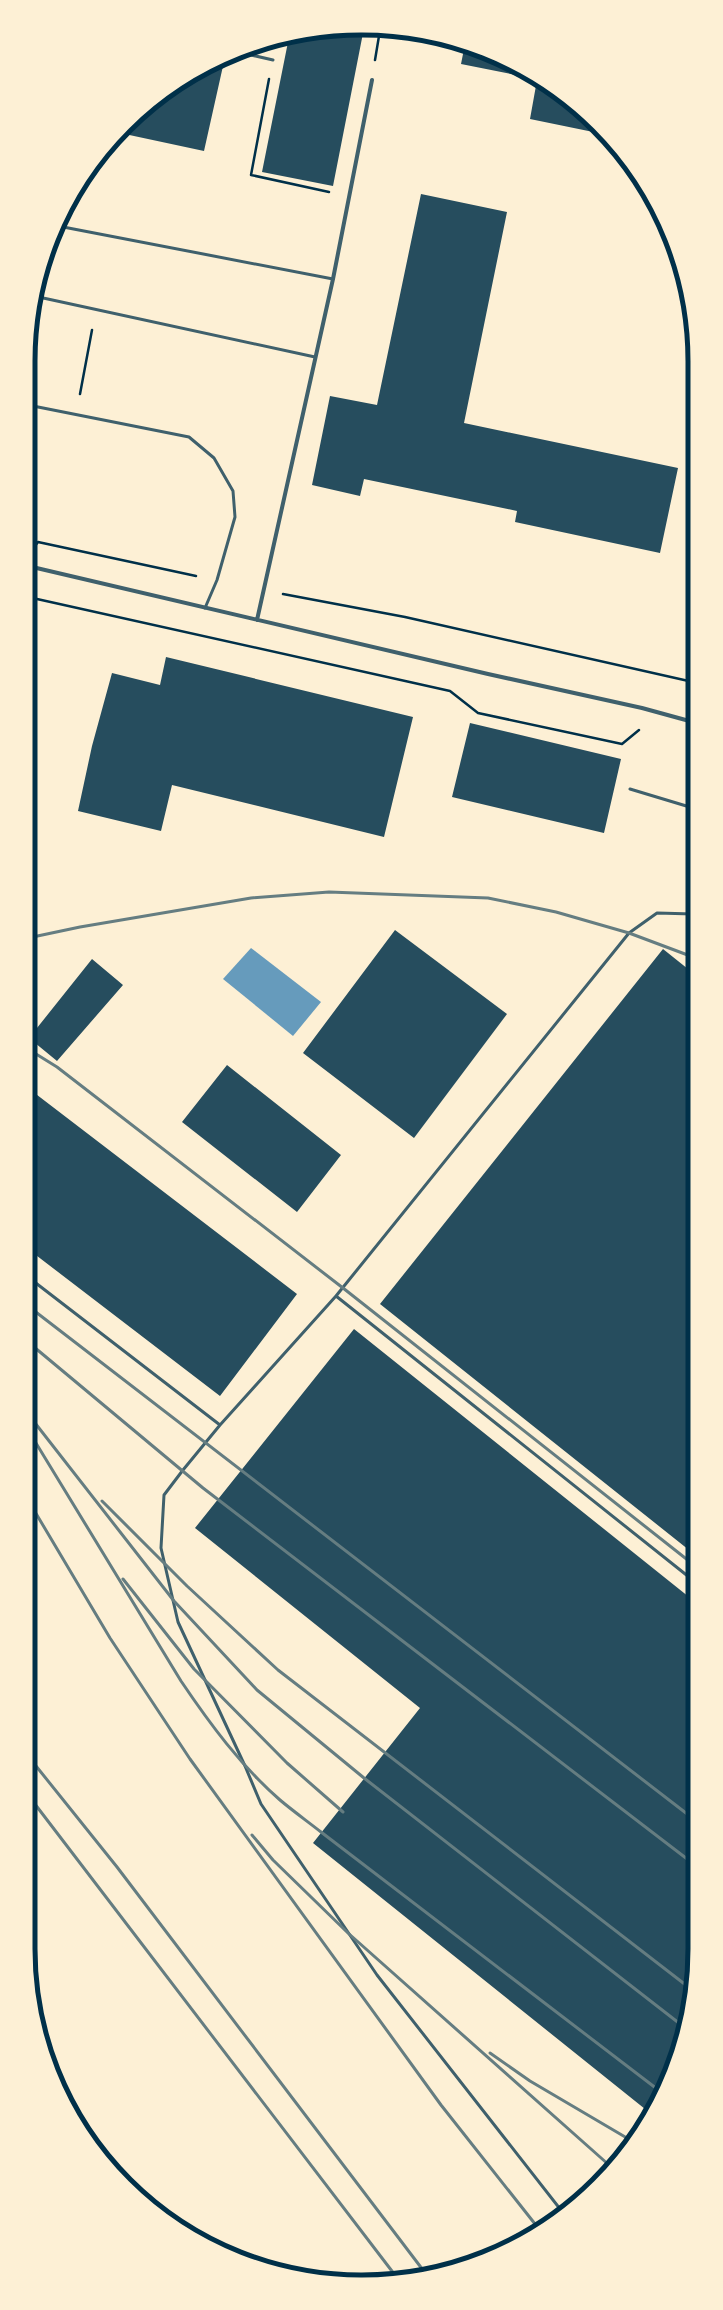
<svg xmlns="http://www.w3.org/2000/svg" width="723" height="2310" viewBox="0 0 723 2310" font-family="'Source Serif 4',serif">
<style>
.water{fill:#669bbc}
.building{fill:#264d5e}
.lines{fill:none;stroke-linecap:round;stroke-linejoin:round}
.path{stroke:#003049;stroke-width:2.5}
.service{stroke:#3f606c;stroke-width:3}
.minor{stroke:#3f606c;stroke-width:4}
.rail{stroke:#657d81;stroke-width:3}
.rim{fill:none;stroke:#003049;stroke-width:5}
</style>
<rect width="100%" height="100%" fill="#fdf0d5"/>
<!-- water -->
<path class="water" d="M 251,948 L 321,1002 L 293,1036 L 223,979 Z"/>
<!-- building -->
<path class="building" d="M 364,28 L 333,186 L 262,172 L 289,37 Z
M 464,49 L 528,73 L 536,79 L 461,64 Z
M 214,64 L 223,66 L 204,151 L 120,133 L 176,84 Z
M 537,80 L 596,128 L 603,134 L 530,119 Z
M 421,194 L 507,212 L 464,423 L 678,468 L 660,553 L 515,522 L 517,511 L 364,479 L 360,496 L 312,485 L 330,396 L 377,405 Z
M 166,657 L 413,717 L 384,837 L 172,785 L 161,831 L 78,811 L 92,746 L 112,673 L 160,685 Z
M 470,723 L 621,759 L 604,833 L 452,797 Z
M 395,930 L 507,1014 L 414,1138 L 303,1053 Z
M 663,949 L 693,973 L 694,1554 L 380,1304 Z
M 92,959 L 123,985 L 57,1061 L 29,1038 Z
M 227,1065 L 341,1155 L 297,1212 L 182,1122 Z
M 28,1088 L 297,1294 L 220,1396 L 28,1249 Z
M 354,1329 L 694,1601 L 695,1948 L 689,2014 L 670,2076 L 650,2113 L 313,1843 L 420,1708 L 195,1528 Z
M 592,2183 L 573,2204 L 570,2200 Z"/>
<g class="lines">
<!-- path -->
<path class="path" d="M 375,60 L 380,30
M 269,79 L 251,175 L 329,192
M 80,394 L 92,330
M 35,546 L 38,542 L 196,576
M 283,594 L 405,617 L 693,682
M 28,597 L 450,691 L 478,713 L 622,744 L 639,730"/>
<!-- service -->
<path class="service" d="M 238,52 L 273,60
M 58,226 L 333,279
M 34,296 L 315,357
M 28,405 L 189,437 L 214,458 L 233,491 L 235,517 L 217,580 L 205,608
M 630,789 L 693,808
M 28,1277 L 220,1425
M 336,1296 L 694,1581
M 564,2214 L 377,1975 L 261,1804 L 245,1766 L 178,1622 L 161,1548 L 164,1495 L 183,1470 L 220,1425 L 336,1296 L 629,933 L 657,913 L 693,914"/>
<!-- minor -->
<path class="minor" d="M 28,566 L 488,674 L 642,708 L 693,722
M 257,620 L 333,279 L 372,80"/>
<!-- rail -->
<path class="rail" d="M 28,938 L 80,927 L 251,898 L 329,892 L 488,898 L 556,912 L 629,933 L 693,957
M 28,1049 L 57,1067 L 343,1288 L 694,1565
M 28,1306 L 695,1820
M 28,1342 L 203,1488 L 695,1865
M 28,1414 L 174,1601 L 257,1690 L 364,1778 L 684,2027
M 28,1430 L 181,1681 C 210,1724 241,1766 280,1800 C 293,1811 307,1821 321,1832 L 661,2092
M 28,1500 L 110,1638 L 190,1759 L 441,2105 L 539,2229
M 102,1501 L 187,1586 L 278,1670 L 691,1989
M 123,1579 L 194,1669 L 287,1763 L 343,1812
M 28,1756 L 117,1867 L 426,2274
M 28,1795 L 398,2279
M 252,1835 L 273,1860 L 348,1933 L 609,2165
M 490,2053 L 530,2081 L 632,2141"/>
</g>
<!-- crop -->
<path d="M0 0H723V2310H0ZM361 35H362A326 326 0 0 1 688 361V1949A326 326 0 0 1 362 2275H361A326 326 0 0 1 35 1949V361A326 326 0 0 1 361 35Z" fill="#fdf0d5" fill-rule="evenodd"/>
<path class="rim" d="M361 35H362A326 326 0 0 1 688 361V1949A326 326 0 0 1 362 2275H361A326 326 0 0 1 35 1949V361A326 326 0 0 1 361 35Z"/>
</svg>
